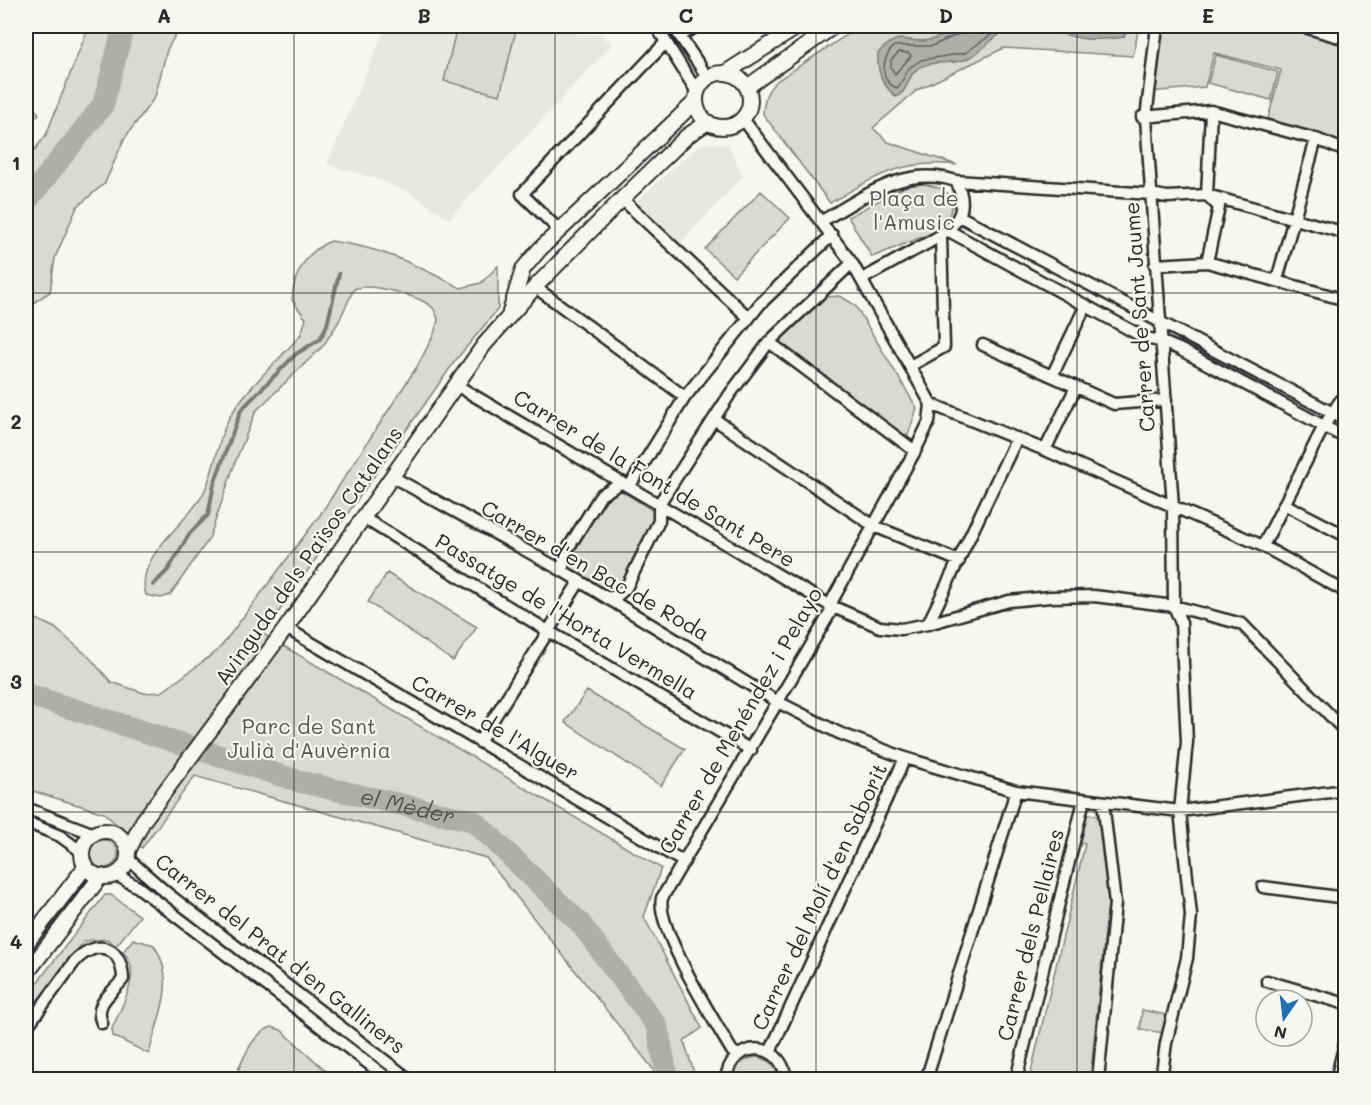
<svg xmlns="http://www.w3.org/2000/svg" width="1371" height="1105" viewBox="0 0 1371 1105" font-family="Mali,sans-serif">
<style>
.built{fill:#e7e7e3}
.green{fill:#d9d9d5;stroke:#828280;stroke-width:1.5}
.water{fill:#aeaeab;stroke:#7a7a78;stroke-width:1.5}
.lines{fill:none;stroke-linecap:round;stroke-linejoin:round}
.shore{stroke:#5f5f5e;stroke-width:1.5}
.stream{stroke:#7a7a78;stroke-width:4}
.river{stroke:#aeaeab;stroke-width:22}
.minor-casing{stroke:#2b2b2b;stroke-width:15}
.tertiary-casing{stroke:#2b2b2b;stroke-width:18}
.minor{stroke:#f6f6f2;stroke-width:10}
.tertiary{stroke:#f6f6f2;stroke-width:14}
.grid{fill:none;stroke:#2b2b2b;stroke-width:1.5;stroke-opacity:0.55}
.labels{text-anchor:middle;stroke-width:4.5;stroke-linejoin:round;paint-order:stroke}
.park-label{font-size:21px;fill:#565656;stroke:#f6f6f2}
.street-label{font-size:21px;fill:#2b2b2b;stroke:#f6f6f2}
.water-label{font-size:22px;font-style:italic;fill:#525251;stroke:#f6f6f2}
.neatline{fill:none;stroke:#2b2b2b;stroke-width:2}
.grid-label{font-size:20px;text-anchor:middle;font-weight:bold;fill:#2b2b2b}
</style>
<rect width="100%" height="100%" fill="#f6f6f2"/>
<filter id="ink" filterUnits="userSpaceOnUse"><feTurbulence type="fractalNoise" baseFrequency=".0167" numOctaves="2"/><feDisplacementMap in="SourceGraphic" scale="12" xChannelSelector="R" yChannelSelector="G"/><feConvolveMatrix kernelMatrix="1 2 1 2 8 2 1 2 1" color-interpolation-filters="sRGB"/></filter>
<g filter="url(#ink)">
<!-- built -->
<path class="built" d="M 386,26 L 564,26 L 578,34 L 601,34 L 612,45 L 449,219 L 412,194 L 381,180 L 327,164 Z
M 715,143 L 729,146 L 743,176 L 680,244 L 636,202 L 699,145 Z"/>
<!-- green -->
<path class="green" d="M 89,26 L 180,26 L 167,50 L 155,97 L 124,139 L 105,183 L 77,207 L 55,258 L 50,292 L 36,301 L 26,314 L 26,161 L 46,135 Z
M 457,26 L 517,26 L 500,95 L 444,81 Z
M 860,26 L 1139,26 L 1133,56 L 1004,48 L 917,90 L 873,128 L 888,142 L 957,165 C 900,159 877,176 830,203 L 763,114 C 764,99 766,90 778,80 Z
M 1157,26 L 1301,26 L 1345,39 L 1345,151 L 1266,126 L 1281,70 L 1214,53 L 1205,87 L 1149,92 Z
M 1216,55 L 1278,72 L 1271,100 L 1208,83 Z
M 26,99 L 39,114 L 26,127 Z
M 924,184 L 943,189 L 954,200 L 947,222 L 937,231 L 872,257 L 848,217 L 906,186 Z
M 761,191 L 790,218 L 734,276 L 705,249 Z
M 331,241 C 384,248 413,264 461,288 L 481,283 L 498,266 L 498,309 L 455,361 L 263,634 L 661,868 L 644,917 L 702,1028 L 684,1041 L 696,1079 L 655,1079 L 653,1069 L 486,858 L 195,776 L 142,848 L 104,813 L 26,789 L 26,614 L 55,628 L 89,657 L 111,682 L 144,693 L 162,692 L 217,651 L 223,644 L 320,515 L 418,365 L 434,334 L 438,320 C 437,315 436,311 432,307 C 419,296 369,282 354,289 L 338,323 L 323,346 L 256,411 L 236,460 L 209,539 L 170,595 L 161,598 L 146,595 C 134,558 184,526 202,496 C 217,470 216,436 234,410 C 252,382 280,360 301,334 L 306,319 L 292,300 C 293,274 307,250 331,241 Z
M 840,296 L 855,305 L 917,408 L 907,438 L 779,341 L 826,297 Z
M 620,490 L 652,510 L 655,518 L 622,583 C 618,587 615,591 609,591 C 599,590 574,572 567,564 L 607,496 L 612,491 Z
M 387,573 L 477,627 L 453,661 L 368,602 Z
M 587,691 L 685,749 L 661,786 L 565,722 Z
M 1083,813 L 1103,817 L 1108,903 L 1090,1079 L 1029,1080 L 1085,844 L 1076,841 Z
M90 854a14 14 0 1 1 28 0a14 14 0 1 1-28 0Z
M 105,895 L 111,895 L 140,916 L 116,946 L 107,939 L 84,941 L 26,1017 L 26,997 Z
M 133,939 L 154,945 C 178,983 158,1015 149,1054 L 113,1036 L 112,1029 C 121,1006 144,972 123,952 Z
M 1142,1010 L 1167,1015 L 1163,1033 L 1140,1029 Z
M 272,1027 L 281,1030 L 335,1079 L 234,1079 C 242,1062 252,1032 272,1027 Z
M 756,1057 C 769,1059 777,1066 778,1079 L 734,1079 C 735,1066 743,1059 756,1057 Z"/>
<!-- water -->
<path class="water" d="M 965,26 L 1128,26 L 1128,27 L 1124,37 C 1112,39 1100,40 1087,39 C 1063,37 1039,23 1014,28 C 995,32 984,51 967,59 C 952,66 926,58 914,72 C 907,80 907,92 896,97 C 882,84 877,73 878,53 C 903,28 902,45 929,40 C 941,38 954,30 965,26 Z"/>
<g class="lines">
<!-- shore -->
<path class="shore" d="M 965,26 L 961,33 L 932,46 L 894,46 C 882,58 878,82 898,88 L 909,68 L 921,60 L 965,53 L 1004,26
M 1056,26 C 1077,31 1097,36 1119,31 L 1122,26
M 899,52 L 909,53 L 911,56 L 895,74 L 891,67 L 891,60 Z"/>
<!-- stream -->
<path class="stream" d="M 153,585 L 168,570 L 190,533 L 208,515 L 214,484 L 241,410 L 296,354 L 320,339 L 327,325 L 339,274"/>
<!-- river -->
<g class="river">
<path d="M 26,202 L 103,105 L 124,26"/>
<path id="s1" d="M 26,694 L 301,782 L 474,821 L 580,923 L 657,1026 L 668,1080"/>
</g>
<!-- minor casing -->
<g class="minor-casing">
<path id="minor" d="M 656,26 L 697,92
M 673,26 L 708,78
M 1157,26 L 1146,118 L 1173,507 L 1174,606 L 1181,623 L 1187,742 L 1180,811 L 1191,915 L 1187,958 L 1166,1043 L 1161,1080
M 1301,26 L 1346,39
M 680,36 L 697,26
M 1142,117 L 1211,111 L 1316,139 L 1346,151
M 743,119 L 852,263 L 931,404
M 622,199 L 749,318
M 959,216 L 1346,420
M 822,221 C 864,197 905,164 956,181 L 1151,194 L 1167,197 L 1207,195 L 1346,233
M 559,230 L 522,194 L 666,42
M 949,231 L 1145,338 L 1160,341 L 1179,349 L 1346,438
M 1207,262 L 1219,207 L 1207,195 L 1211,111
M 1155,265 L 1207,262 L 1346,300
M 862,279 C 879,270 895,261 911,252 C 941,236 976,221 956,181
M 1277,280 L 1316,139
M 535,287 L 685,397
M 769,342 L 915,451
M 983,345 L 1114,404 L 1166,400
M 910,366 L 944,347 L 941,236
M 1052,376 L 1086,305
M 456,385 L 831,606 L 880,627 L 901,629 L 928,624 L 1009,601 L 1050,597 L 1094,596 L 1174,606 L 1242,624 L 1346,732
M 931,404 L 1045,450 L 1263,546 L 1346,592
M 714,419 L 874,526 L 959,561
M 1045,450 L 1076,387
M 391,476 L 563,571 L 778,702 L 839,733 L 905,758 L 1016,791 L 1180,811 L 1346,790
M 629,487 L 685,397 L 760,304 L 832,235
M 1284,504 L 1346,536
M 362,517 L 548,631 L 751,750
M 1263,546 L 1324,426 L 1346,392
M 563,571 L 564,555 L 601,495 L 622,482
M 607,598 L 617,596 L 626,588 L 659,521 L 659,504 L 730,394 L 769,342 L 852,263
M 928,624 L 1017,438
M 286,628 L 684,862
M 479,742 L 579,582
M 26,808 L 94,834
M 26,822 L 60,836 L 82,852
M 127,858 L 168,894 L 410,1080
M 114,874 L 138,887 L 390,1080
M 1263,887 L 1346,898
M 1267,981 L 1346,1004
M 26,1028 L 75,961 C 97,938 122,946 123,979 C 113,993 93,1003 102,1023
M 770,1052 L 905,758
M 738,1055 L 732,1051 C 715,1022 655,927 662,898 L 830,613 L 833,599 L 915,451 L 929,422 L 931,404
M 726,1080 C 730,1039 783,1039 786,1080
M 926,1080 L 1016,791
M 1016,1080 L 1084,800
M 1098,1080 L 1115,903 L 1103,802
M 1336,1080 L 1346,1039"/>
</g>
<!-- tertiary casing -->
<g class="tertiary-casing">
<path id="tertiary" d="M 725,73 L 799,26
M696 100a27 27 0 1 1 54 0a27 27 0 1 1-54 0Z
M 747,87 L 834,26
M 510,312 L 523,269 L 540,249 L 696,101
M82 854a23 23 0 1 1 46 0a23 23 0 1 1-46 0Z
M 128,851 L 143,821 L 286,628 L 484,345 L 535,287 L 622,199 L 687,136 L 708,122
M 26,944 L 86,866
M 26,974 L 101,876"/>
</g>
<!-- minor -->
<use href="#minor" class="minor"/>
<!-- tertiary -->
<use href="#tertiary" class="tertiary"/>
</g>
</g>
<!-- grid -->
<path class="grid" d="M 294,26 L 294,1080M 555,26 L 555,1080M 816,26 L 816,1080M 1077,26 L 1077,1080M 26,293 L 1346,293M 26,552 L 1346,552M 26,812 L 1346,812"/>
<g class="labels">
<!-- park labels -->
<g class="park-label">
<text x="914" y="206">Plaça de<tspan x="914" dy="24">l'Amusic</tspan></text>
<text x="309" y="734">Parc de Sant<tspan x="309" dy="24">Julià d'Auvèrnia</tspan></text>
</g>
<!-- street labels -->
<g class="street-label">
<text transform="translate(1140 317) rotate(-94)" y="7">Carrer de Sant Jaume</text>
<text transform="translate(654 479) rotate(31)" y="7">Carrer de la Font de Sant Pere</text>
<text transform="translate(309 556) rotate(-55)" y="7">Avinguda dels Països Catalans</text>
<text transform="translate(595 571) rotate(30)" y="7">Carrer d'en Bac de Roda</text>
<text transform="translate(566 617) rotate(31)" y="7">Passatge de l'Horta Vermella</text>
<text transform="translate(741 721) rotate(-60)" y="7">Carrer de Menéndez i Pelayo</text>
<text transform="translate(495 728) rotate(30)" y="7">Carrer de l'Alguer</text>
<text transform="translate(820 897) rotate(-65)" y="7">Carrer del Molí d'en Saborit</text>
<text transform="translate(1031 935) rotate(-76)" y="7">Carrer dels Pellaires</text>
<text transform="translate(280 954) rotate(38)" y="7">Carrer del Prat d'en Galliners</text>
</g>
<!-- water labels -->
<g class="water-label">
<text dy="8" stroke="none"><textPath href="#s1" startOffset="398">el Mèder</textPath></text>
</g>
</g>
<!-- margin -->
<rect width="1371" height="1105" fill="none" stroke="#f6f6f2" stroke-width="66"/>
<!-- north arrow -->
<g transform="translate(1284 1018) rotate(194)"><circle r="28" fill="#f6f6f2" stroke="#a5a5a2" stroke-width="1.5"/>
<path d="M0-4.5L10 22L0 15L-10 22Z" fill="#1f6fb2"/>
<text y="-9" font-size="16" font-weight="bold" text-anchor="middle" fill="#2b2b2b">N</text>
</g>
<rect x="33" y="33" width="1305" height="1039" class="neatline"/>
<g class="grid-label">
<text x="164" y="23">A</text>
<text x="424" y="23">B</text>
<text x="686" y="23">C</text>
<text x="946" y="23">D</text>
<text x="1208" y="23">E</text>
<text x="16" y="170">1</text>
<text x="16" y="429">2</text>
<text x="16" y="689">3</text>
<text x="16" y="949">4</text>
</g>
</svg>
